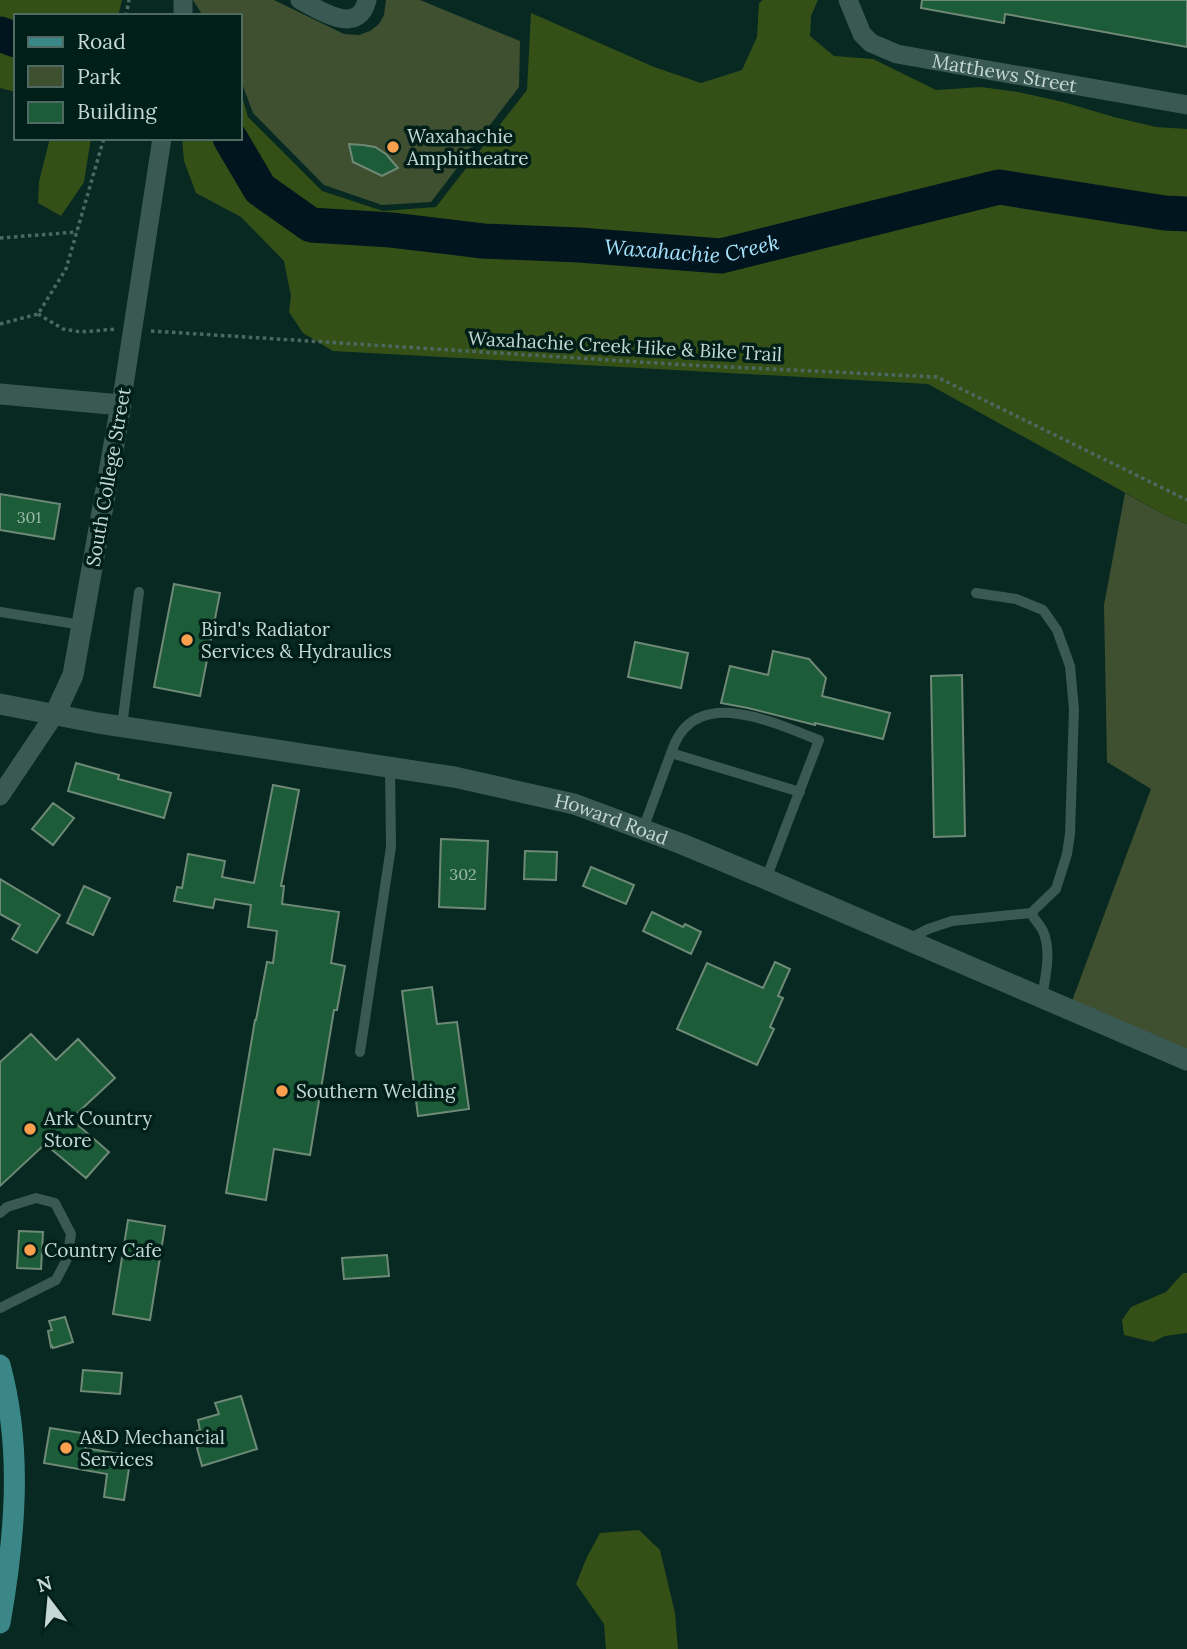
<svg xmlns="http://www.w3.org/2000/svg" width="1187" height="1649" viewBox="0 0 1187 1649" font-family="Lora,serif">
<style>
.green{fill:#3f5030}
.forest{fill:#355017}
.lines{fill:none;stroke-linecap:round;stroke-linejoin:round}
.river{stroke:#00151e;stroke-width:35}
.building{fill:#1d5c38;stroke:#6f8977;stroke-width:2}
.path{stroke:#4c6862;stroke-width:3.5;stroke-dasharray:3.5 3.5;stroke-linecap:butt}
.lane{stroke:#395952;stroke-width:10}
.street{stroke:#395952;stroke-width:19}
.secondary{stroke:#395952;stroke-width:21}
.primary{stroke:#3b8788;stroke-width:21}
.poi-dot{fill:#fa9f4e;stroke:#001f19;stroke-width:2.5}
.labels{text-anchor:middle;stroke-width:7;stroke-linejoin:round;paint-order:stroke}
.number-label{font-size:16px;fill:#9cb9ac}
.street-label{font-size:19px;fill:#c6d8d3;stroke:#001f19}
.poi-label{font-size:19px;fill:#c6d8d3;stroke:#001f19;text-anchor:start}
.water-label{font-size:21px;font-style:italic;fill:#a6e3fd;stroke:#001f19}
</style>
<rect width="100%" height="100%" fill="#072922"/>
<!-- green -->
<path class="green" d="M 193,0 L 274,0 L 344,34 L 359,35 L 370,31 L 379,24 L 384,15 L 386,0 L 420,0 L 520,41 L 519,87 L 431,202 L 382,205 L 324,185 L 253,113 L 240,78 L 240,16 L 203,16 Z
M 1125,493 L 1171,518 L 1187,524 L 1187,1061 L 1069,1009 L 1151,789 L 1107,762 L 1104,605 Z"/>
<!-- forest -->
<path class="forest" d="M 0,0 L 122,0 L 118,16 L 16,16 L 16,92 L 0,88 Z
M 763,0 L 818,0 L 811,16 L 810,36 L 834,56 L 873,59 L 936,90 L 981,87 L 1018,92 L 1063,102 L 1114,117 L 1156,127 L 1187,129 L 1187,524 L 1171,518 L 928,384 L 333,351 L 303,333 L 289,312 L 291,296 L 284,261 L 241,217 L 196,193 L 184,161 L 182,138 L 240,138 L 240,89 L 248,117 L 322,191 L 383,211 L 436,207 L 527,90 L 531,13 L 654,67 L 701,83 L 742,70 L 757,37 L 759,3 Z
M 50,138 L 91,138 L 84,182 L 61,216 L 38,203 L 39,182 Z
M 1183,1273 L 1187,1273 L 1187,1333 L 1165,1336 L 1153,1342 L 1124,1335 L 1122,1320 L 1131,1307 L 1166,1292 Z
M 639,1530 L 660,1550 L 675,1613 L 678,1649 L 606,1649 L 604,1624 L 576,1584 L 587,1557 L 600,1533 Z"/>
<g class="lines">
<!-- river -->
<g class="river">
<path d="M 0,34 L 16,40"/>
<path id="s1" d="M 230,138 L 260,189 L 311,225 L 391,230 L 483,241 L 579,245 L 721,256 L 999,187 L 1165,213 L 1187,214"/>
</g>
</g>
<!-- building -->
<path class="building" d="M 922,0 L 1187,0 L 1187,47 L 1005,14 L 1004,23 L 921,8 Z
M 349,144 L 363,145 L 375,147 L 386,154 L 398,168 L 382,176 L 353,162 Z
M 0,494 L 60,504 L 54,539 L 0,530 Z
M 174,584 L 220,593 L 200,696 L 154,687 Z
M 635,642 L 688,653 L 681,688 L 628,677 Z
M 773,651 L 809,659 L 826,678 L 822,696 L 890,713 L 883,739 L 815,723 L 815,725 L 748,708 L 721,703 L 730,666 L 768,675 Z
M 962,675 L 965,836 L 934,837 L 931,676 Z
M 76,763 L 119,775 L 118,779 L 171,793 L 164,818 L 68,791 Z
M 273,785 L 299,790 L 281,886 L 284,886 L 282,904 L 339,912 L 331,963 L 345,966 L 337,1010 L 334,1010 L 310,1155 L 274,1149 L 266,1200 L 226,1193 L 255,1020 L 256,1020 L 267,962 L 273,963 L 277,931 L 248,927 L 251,905 L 215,899 L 213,908 L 174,901 L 177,887 L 182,888 L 188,854 L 225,861 L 222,877 L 254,883 Z
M 53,803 L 74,818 L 53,845 L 32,829 Z
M 441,839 L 488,841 L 485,909 L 439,907 Z
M 525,851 L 557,852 L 556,880 L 524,879 Z
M 591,867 L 634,885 L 626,904 L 583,886 Z
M 0,879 L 60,915 L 37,953 L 12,939 L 20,925 L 0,914 Z
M 84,886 L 110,898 L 93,935 L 67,923 Z
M 652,912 L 683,927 L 685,924 L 701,932 L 691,954 L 643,931 Z
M 775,962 L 790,969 L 778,996 L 783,998 L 770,1027 L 774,1029 L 757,1065 L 677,1029 L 707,963 L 763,988 Z
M 432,987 L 437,1024 L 457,1022 L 469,1109 L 418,1116 L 402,991 Z
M 31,1034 L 56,1060 L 78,1039 L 115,1078 L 71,1119 L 109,1152 L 86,1178 L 45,1144 L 0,1186 L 0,1062 Z
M 128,1220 L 165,1226 L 150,1320 L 113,1314 Z
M 19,1231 L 43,1232 L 41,1269 L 17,1268 Z
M 387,1255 L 389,1276 L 344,1279 L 342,1258 Z
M 65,1317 L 73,1342 L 53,1348 L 52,1346 L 51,1347 L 48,1331 L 52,1330 L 49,1321 Z
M 83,1370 L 122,1373 L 120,1394 L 81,1391 Z
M 241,1396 L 257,1449 L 202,1466 L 197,1448 L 201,1446 L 197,1431 L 200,1430 L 198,1420 L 219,1414 L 215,1403 Z
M 50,1428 L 88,1434 L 85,1448 L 131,1456 L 124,1500 L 104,1497 L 107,1474 L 44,1463 Z"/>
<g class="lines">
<!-- path -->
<path class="path" d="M 126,16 L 129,0
M 0,238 L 77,232
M 38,314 L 63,329 L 81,332 L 116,329
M 0,324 L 38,314 L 66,269 L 104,138
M 151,331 L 688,365 L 937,377 L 1187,500"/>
<!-- lane -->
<path class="lane" d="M 0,612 L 82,625
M 122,726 L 139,592
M 671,753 L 800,792
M 643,829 C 651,807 659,786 667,764 C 671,754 674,742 680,734 C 710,690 781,726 819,740 L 766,879
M 1031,913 C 1034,919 1040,925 1043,931 C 1052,952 1045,977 1042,998
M 909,939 L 928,929 L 952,921 L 1031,913 L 1056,889 L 1067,854 L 1070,834 L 1074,709 L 1070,666 L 1057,630 L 1043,610 L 1016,599 L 976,593
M 360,1052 L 391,847 L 390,768
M 0,1213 L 7,1207 L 36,1198 L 55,1203 L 71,1234 L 67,1259 L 56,1280 L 0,1308"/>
<!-- street -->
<g class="street">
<path d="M 300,0 C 320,10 358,37 367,0"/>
<path id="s2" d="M 848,0 L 862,34 L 871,43 L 897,54 L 1187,105"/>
<path d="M 183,16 L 183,0"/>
<path d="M 121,405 L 162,138"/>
<path d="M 0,796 L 55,714"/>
</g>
<!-- secondary -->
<g class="secondary">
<path d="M 0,394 L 121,405 L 73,675 L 55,714"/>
<path id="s3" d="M 0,704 L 98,723 L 454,777 L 574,804 L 682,844 L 766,879 L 1187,1060"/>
</g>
<!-- primary -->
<path class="primary" d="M 0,1365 C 23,1450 15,1537 0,1623"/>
</g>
<!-- markers -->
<g class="poi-dot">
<circle cx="393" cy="147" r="7"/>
<circle cx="187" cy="640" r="7"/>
<circle cx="282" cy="1091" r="7"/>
<circle cx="30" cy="1129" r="7"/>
<circle cx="30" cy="1250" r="7"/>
<circle cx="66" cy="1448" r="7"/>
</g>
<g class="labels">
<!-- number labels -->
<g class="number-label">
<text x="29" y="523">301</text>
<text x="463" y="880">302</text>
</g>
<!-- street labels -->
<g class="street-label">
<text dy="7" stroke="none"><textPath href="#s2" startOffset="187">Matthews Street</textPath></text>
<text transform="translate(625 346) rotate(3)" y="7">Waxahachie Creek Hike &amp; Bike Trail</text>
<text transform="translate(108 477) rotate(-80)" y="7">South College Street</text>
<text dy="7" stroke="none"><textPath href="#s3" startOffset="623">Howard Road</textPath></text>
</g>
<!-- poi labels -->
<g class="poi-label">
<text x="407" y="143">Waxahachie<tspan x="407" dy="22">Amphitheatre</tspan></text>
<text x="201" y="636">Bird's Radiator<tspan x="201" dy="22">Services &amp; Hydraulics</tspan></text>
<text x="296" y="1098">Southern Welding</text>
<text x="44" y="1125">Ark Country<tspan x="44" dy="22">Store</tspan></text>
<text x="44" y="1257">Country Cafe</text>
<text x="80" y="1444">A&amp;D Mechancial<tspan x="80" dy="22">Services</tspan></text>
</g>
<!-- water labels -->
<g class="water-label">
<text dy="7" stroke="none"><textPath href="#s1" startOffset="504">Waxahachie Creek</textPath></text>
</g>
</g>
<!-- legend -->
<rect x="14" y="14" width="228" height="126" fill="#001f19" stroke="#4f6963" stroke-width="2"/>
<rect x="28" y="37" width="35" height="10" fill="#3b8788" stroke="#4f6963" stroke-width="2"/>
<text x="77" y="49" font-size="21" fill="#c6d8d3">Road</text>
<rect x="28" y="66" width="35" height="21" fill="#3f5030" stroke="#4f6963" stroke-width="2"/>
<text x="77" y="84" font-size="21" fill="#c6d8d3">Park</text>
<rect x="28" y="102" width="35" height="21" fill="#1d5c38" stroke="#4f6963" stroke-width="2"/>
<text x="77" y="119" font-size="21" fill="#c6d8d3">Building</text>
<!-- north arrow -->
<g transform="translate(49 1600) rotate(344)" stroke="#001f19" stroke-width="5" paint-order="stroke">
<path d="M0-5L12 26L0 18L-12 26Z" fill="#c6d8d3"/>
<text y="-10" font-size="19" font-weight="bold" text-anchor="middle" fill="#c6d8d3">N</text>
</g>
</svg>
